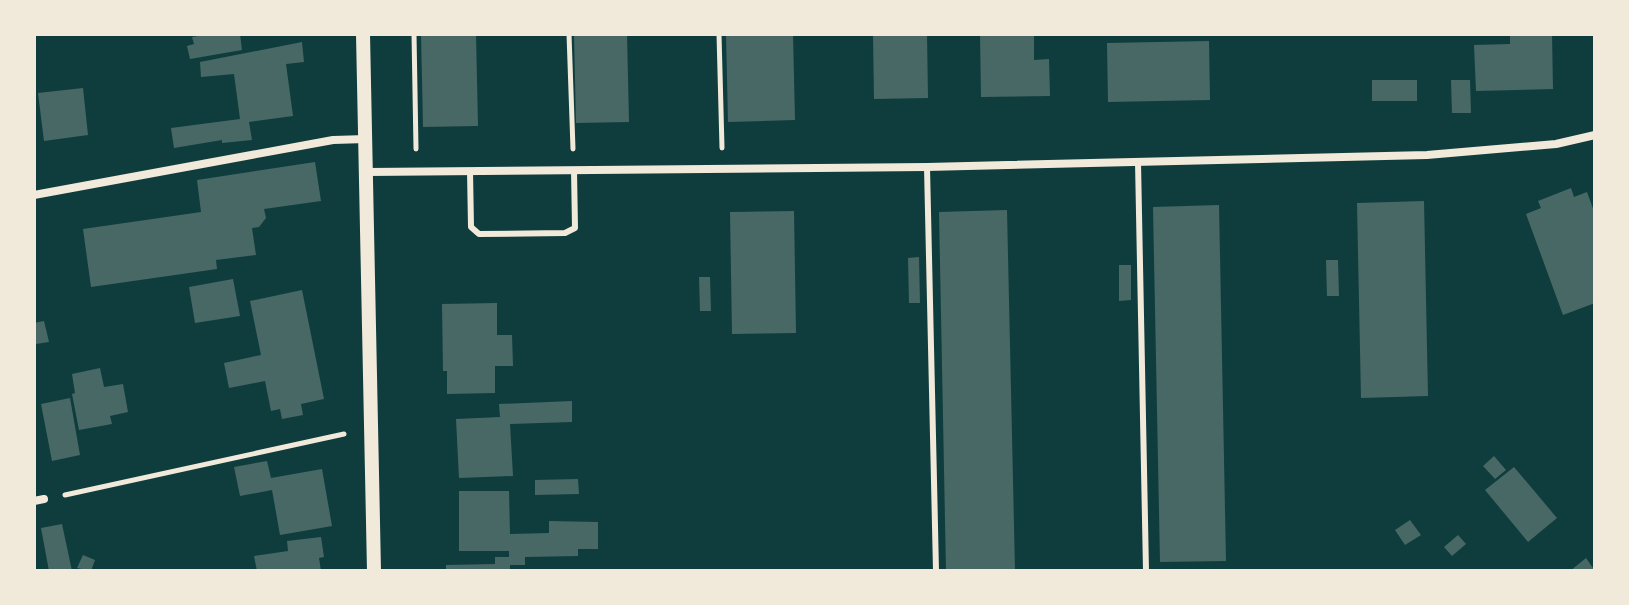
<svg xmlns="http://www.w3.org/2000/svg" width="1629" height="605" viewBox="0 0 1629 605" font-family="Arial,sans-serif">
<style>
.building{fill:#486865}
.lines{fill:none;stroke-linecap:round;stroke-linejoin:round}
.path{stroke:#f1e9da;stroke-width:5}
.service{stroke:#f1e9da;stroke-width:6}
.minor{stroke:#f1e9da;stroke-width:8}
.tertiary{stroke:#f1e9da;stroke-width:14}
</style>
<rect width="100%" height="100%" fill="#0f3d3e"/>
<!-- building -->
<path class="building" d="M 212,34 L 240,34 L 242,50 L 190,59 L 187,46 L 194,44 L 192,37 Z
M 421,34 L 476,34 L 478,126 L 423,127 Z
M 574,34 L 627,34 L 629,122 L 576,123 Z
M 726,34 L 793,34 L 795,120 L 728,122 Z
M 873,34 L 927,34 L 928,98 L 874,99 Z
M 980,34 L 1034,34 L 1034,60 L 1049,59 L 1050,96 L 981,97 Z
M 1510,34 L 1552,34 L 1553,89 L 1476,91 L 1474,45 L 1510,44 Z
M 1209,41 L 1210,100 L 1108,102 L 1107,43 Z
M 302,42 L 304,62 L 286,64 L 293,116 L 249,122 L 252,140 L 222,143 L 222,140 L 174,148 L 171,128 L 240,119 L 234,74 L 201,77 L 200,62 Z
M 1372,80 L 1417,80 L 1417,101 L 1372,101 Z
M 1451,80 L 1470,80 L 1471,113 L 1452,113 Z
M 83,88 L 88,135 L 44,141 L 38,93 Z
M 315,162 L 321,201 L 264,209 L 266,218 L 259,227 L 252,228 L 256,255 L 216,260 L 217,269 L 91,287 L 83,229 L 201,212 L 197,180 Z
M 1571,188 L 1574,197 L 1587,192 L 1595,214 L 1595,303 L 1563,315 L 1526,214 L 1541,208 L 1538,201 Z
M 1424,201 L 1428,396 L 1361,398 L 1357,203 Z
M 1219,205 L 1226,561 L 1160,562 L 1153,207 Z
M 1007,210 L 1015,571 L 946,571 L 939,212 Z
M 794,211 L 796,333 L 732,334 L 730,212 Z
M 919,257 L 920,303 L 909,303 L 908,258 Z
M 1326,260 L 1338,260 L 1339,296 L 1327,296 Z
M 1119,265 L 1131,265 L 1131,300 L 1119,301 Z
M 699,277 L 710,277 L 711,311 L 700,311 Z
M 233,279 L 240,316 L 195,323 L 189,287 Z
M 302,290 L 324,399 L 301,404 L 303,415 L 282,419 L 280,409 L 271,411 L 265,381 L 229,388 L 224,363 L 261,355 L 250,301 Z
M 497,303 L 497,335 L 512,335 L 513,366 L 495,366 L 495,393 L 447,394 L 447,371 L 443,371 L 442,304 Z
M 44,321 L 49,342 L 36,344 L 34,323 Z
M 100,368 L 104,387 L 123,384 L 128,412 L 110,416 L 112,424 L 79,430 L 72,394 L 75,393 L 72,374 Z
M 70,398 L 80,455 L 52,461 L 41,404 Z
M 572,401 L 572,422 L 510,424 L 513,476 L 459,478 L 456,419 L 500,417 L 499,404 Z
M 1494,456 L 1506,470 L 1495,479 L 1483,466 Z
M 267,461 L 271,478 L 322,469 L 332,526 L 280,535 L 272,490 L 240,496 L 234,467 Z
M 1514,467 L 1557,518 L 1528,542 L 1485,490 Z
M 578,479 L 579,494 L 535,495 L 535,480 Z
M 459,491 L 509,491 L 510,534 L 549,533 L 549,521 L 598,522 L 598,549 L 578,549 L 578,556 L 525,557 L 525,565 L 510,565 L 510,571 L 446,571 L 446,565 L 495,564 L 495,557 L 509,557 L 509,551 L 459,551 Z
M 1410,520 L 1421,535 L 1405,545 L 1395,530 Z
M 62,524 L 72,571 L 49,571 L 41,528 Z
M 1458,535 L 1466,544 L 1452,556 L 1444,547 Z
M 321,537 L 324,557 L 319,558 L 321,571 L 257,571 L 254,556 L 288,551 L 287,541 Z
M 83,555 L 95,560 L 91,571 L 77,568 Z
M 1586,558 L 1595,571 L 1570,571 Z"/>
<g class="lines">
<!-- path -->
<path class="path" d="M 414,34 L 416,149
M 569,34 L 573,149
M 719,34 L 722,148
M 65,495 L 344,434"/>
<!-- service -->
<path class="service" d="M 1138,162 L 1146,571
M 927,167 L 936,571
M 470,171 L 471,227 L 479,234 L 565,233 L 575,228 L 574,170"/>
<!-- minor -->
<path class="minor" d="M 367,172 L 927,167 L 1427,155 L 1556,144 L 1595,135
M 34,195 L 333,140 L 366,139
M 34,501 L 44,499"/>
<!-- tertiary -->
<path class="tertiary" d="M 363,34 L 374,571"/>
</g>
<!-- border -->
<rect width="1629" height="605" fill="none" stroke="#f1e9da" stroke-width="72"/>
</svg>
